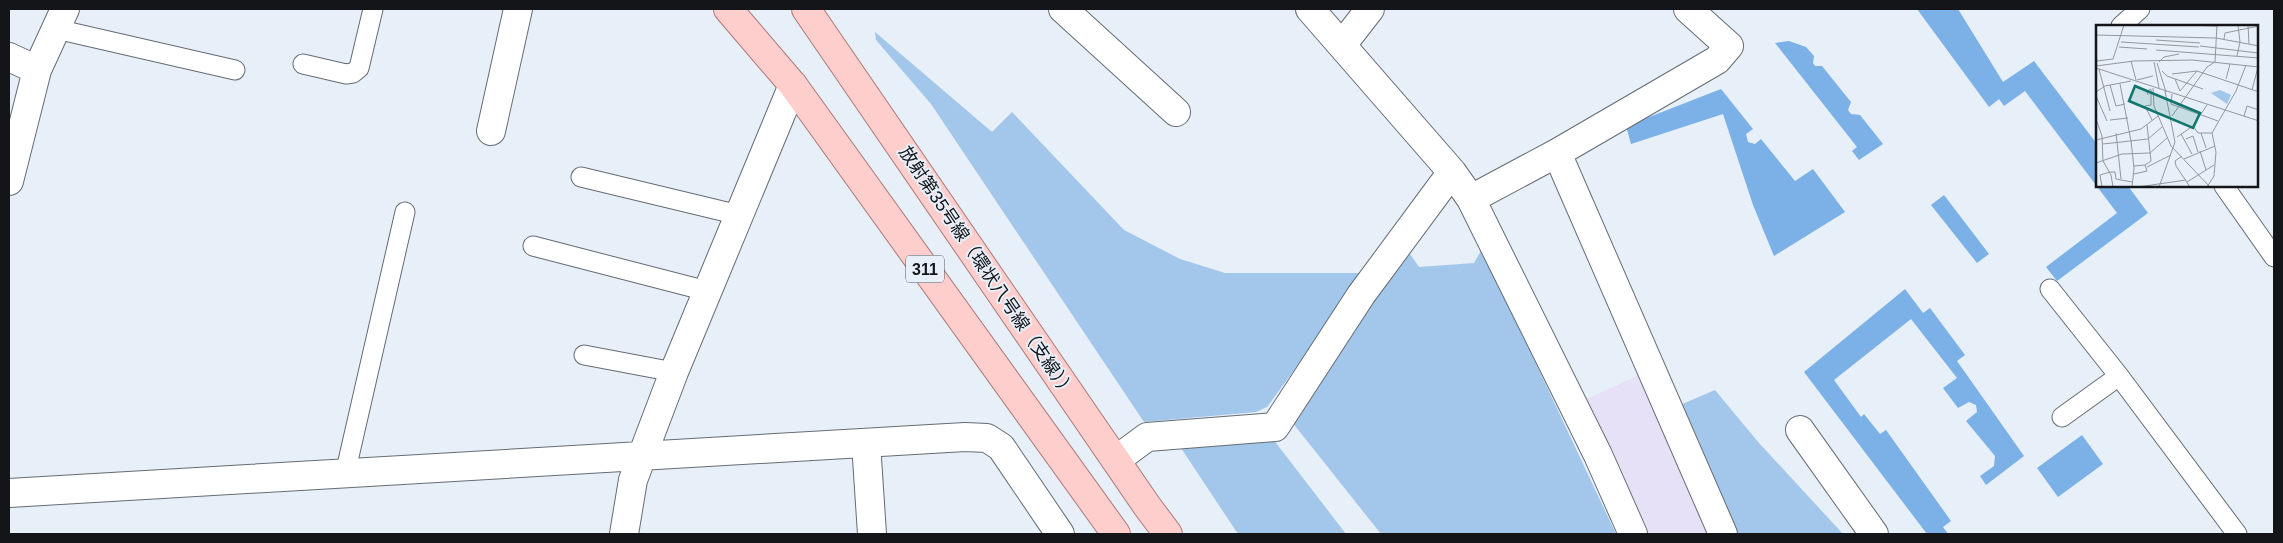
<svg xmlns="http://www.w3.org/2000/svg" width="2283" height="543" viewBox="0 0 2283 543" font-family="Arial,'Noto Sans JP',sans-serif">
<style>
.industrial{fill:#e6e1f7}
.green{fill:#a3c6eb}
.forest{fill:#7bb1e7}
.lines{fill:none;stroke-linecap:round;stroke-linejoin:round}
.service-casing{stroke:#656c73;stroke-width:21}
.minor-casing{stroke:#656c73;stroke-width:30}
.primary-casing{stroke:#ac7878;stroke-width:30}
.service{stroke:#fff;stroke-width:19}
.minor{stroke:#fff;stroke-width:28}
.primary{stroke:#fececd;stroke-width:28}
.labels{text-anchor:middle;stroke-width:4;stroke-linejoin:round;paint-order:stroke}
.shield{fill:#e7eff8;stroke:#53565b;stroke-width:1}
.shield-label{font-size:16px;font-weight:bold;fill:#131518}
.street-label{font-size:18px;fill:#131518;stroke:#e7eff8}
.inset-road{fill:none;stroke:#92989e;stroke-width:1}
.view{fill:#0f766e;fill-opacity:0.15;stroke:#0f766e;stroke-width:2.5}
.inset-edge{fill:none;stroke:#131518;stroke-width:2.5}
</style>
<rect width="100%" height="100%" fill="#e7eff8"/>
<!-- industrial -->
<path class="industrial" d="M 1641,374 L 1712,534 L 1648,534 L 1587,399 Z"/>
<!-- green -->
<path class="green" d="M 875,32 L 992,132 L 1012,112 L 1124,230 L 1180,259 L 1225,273 L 1365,273 L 1267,407 L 1256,412 L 1144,422 L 931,104 L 876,40 Z
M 1482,249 L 1616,534 L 1381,534 L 1292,422 L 1408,251 L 1419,267 L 1474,263 Z
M 1715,390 L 1759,443 L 1843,534 L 1738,534 L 1680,405 Z
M 1273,439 L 1346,534 L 1238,534 L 1179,445 Z"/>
<!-- forest -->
<path class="forest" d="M 1917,9 L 1958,9 L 2003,82 L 2034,61 L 2097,144 L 2097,186 L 2128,186 L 2148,213 L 2057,281 L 2046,267 L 2117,213 L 2025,91 L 2004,106 L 1999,99 L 1989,107 Z
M 1789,41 L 1806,47 L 1814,56 L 1813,63 L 1815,66 L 1822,66 L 1851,102 L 1848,110 L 1851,114 L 1860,115 L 1883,144 L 1859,160 L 1852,151 L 1857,147 L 1775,43 Z
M 1721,89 L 1753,129 L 1746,134 L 1748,142 L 1755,144 L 1761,139 L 1795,181 L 1813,169 L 1845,212 L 1774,256 L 1753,205 L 1723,114 L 1631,144 L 1626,126 Z
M 1944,195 L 1989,254 L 1977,263 L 1931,205 Z
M 1905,289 L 1923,313 L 1930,308 L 1965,355 L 1957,361 L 2024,456 L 1986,485 L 1980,476 L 1994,466 L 1995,456 L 1966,421 L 1977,412 L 1976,405 L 1969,402 L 1958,408 L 1943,388 L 1957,378 L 1911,319 L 1834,380 L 1861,417 L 1864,414 L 1880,434 L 1886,430 L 1951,521 L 1943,527 L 1948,534 L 1927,534 L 1804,372 Z
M 2082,435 L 2103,464 L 2058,497 L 2037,468 Z"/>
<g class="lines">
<!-- service casing -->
<g class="service-casing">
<path id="service" d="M 2121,26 L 2140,9
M 56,29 L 235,70
M 303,64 L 346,74 L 353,73 L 359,68 L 373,9
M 581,177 L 739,215
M 2224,186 L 2274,257
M 533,246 L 707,291
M 2050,289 L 2119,376 L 2237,534
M 584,355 L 674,372
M 2062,417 L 2119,376
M 345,474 L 405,212"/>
</g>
<!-- minor casing -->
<g class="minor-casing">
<path id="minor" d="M 1063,9 L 1176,112
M 1310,9 L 1452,172 L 1471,199 L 1598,455 L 1633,534
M 1342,45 L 1370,9
M 9,57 L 37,70
M 491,131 L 518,9
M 1557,153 L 1723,534
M 9,181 L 37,70 L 65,9
M 1471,199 L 1557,153 L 1717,60 L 1729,46 L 1688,9
M 1800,430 L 1874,534
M 866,443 L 872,534
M 1116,460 L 1147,437 L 1275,427 L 1361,295 L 1452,172
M 9,493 L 965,437 L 987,438 L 1001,447 L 1060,534
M 624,534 L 633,480 L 674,372 L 793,85"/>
</g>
<!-- primary casing -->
<g class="primary-casing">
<path id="primary" d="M 728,9 L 793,85 L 1116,534
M 806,9 L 1147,506 L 1168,534"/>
</g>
<!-- service -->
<use href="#service" class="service"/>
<!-- minor -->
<use href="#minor" class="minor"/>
<!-- primary -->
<use href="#primary" class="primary"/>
</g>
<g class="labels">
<!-- shield labels -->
<rect class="shield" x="906" y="255.5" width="38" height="27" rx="4"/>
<g class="shield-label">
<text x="925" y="275">311</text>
</g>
<!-- street labels -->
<g class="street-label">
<text transform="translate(987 272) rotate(56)" y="6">放射第35号線（環状八号線（支線））</text>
</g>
</g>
<!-- overview -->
<g transform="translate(2096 25)">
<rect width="162" height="162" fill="#e7eff8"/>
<path d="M 124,65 L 135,70 L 131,79 L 115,68 Z" fill="#a3c6eb"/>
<path class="inset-road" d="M 90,0 L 121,1M 152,0 L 153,19M 0,10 L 120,13 L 163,21M 128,14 L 129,8 L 163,1M 60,15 L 104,18M 25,17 L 103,22M 104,21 L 162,28M 23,22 L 51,24M 60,25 L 163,33M 0,29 L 1,36 L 17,34 L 28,0M 141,31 L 144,17 L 142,0M 35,36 L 40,55M 58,37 L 63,63M 63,37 L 68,32 L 83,29M 119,37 L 121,0M 61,38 L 70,67M 0,41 L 38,36 L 96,35 L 163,42M 0,43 L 163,96M 3,44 L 14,86M 66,46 L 71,51 L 107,64M 76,49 L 101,46 L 163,67M 79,54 L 84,66 L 101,46M 130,54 L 134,39M 41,55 L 57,51M 24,59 L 35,116 L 38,143 L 36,162M 14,60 L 20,81 L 29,79M 57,63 L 58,81 L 75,121 L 114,162M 156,65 L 162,42M 0,67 L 9,61 L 35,56M 76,69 L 75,79 L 122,96M 52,70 L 51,66 L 55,64 L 55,80M 0,71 L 11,96M 55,80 L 49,81 L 56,95M 76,91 L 111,42 L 119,37M 148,91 L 151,81 L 163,85M 0,94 L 6,111 L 7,136 L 15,150 L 17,162M 14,95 L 32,93M 97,101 L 102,108 L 116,108M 20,108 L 25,154M 105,108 L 110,123M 85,109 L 96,129M 81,112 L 97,101 L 111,80M 90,114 L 97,111 L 102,127M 0,115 L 45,104 L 62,91M 7,119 L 52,114 L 66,102M 104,126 L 110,145M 86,131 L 79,136 L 80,141 L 94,162M 88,134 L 119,121M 0,138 L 26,129 L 54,128 L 71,113M 49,140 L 55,136 L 51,100M 38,141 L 49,140 L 51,146 L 38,149M 51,142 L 75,130M 91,157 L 118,140M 6,162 L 4,150 L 14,147 L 19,147 L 20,154 L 36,157M 42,162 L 90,155M 63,162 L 79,117 L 69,66M 111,162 L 118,151 L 120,127 L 116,108 L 140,66 L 150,40"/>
<path class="view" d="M 39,61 L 104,88 L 97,103 L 33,76 Z"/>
<rect width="162" height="162" class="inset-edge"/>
</g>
<!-- border -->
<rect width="2283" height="543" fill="none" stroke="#131518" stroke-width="20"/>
</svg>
